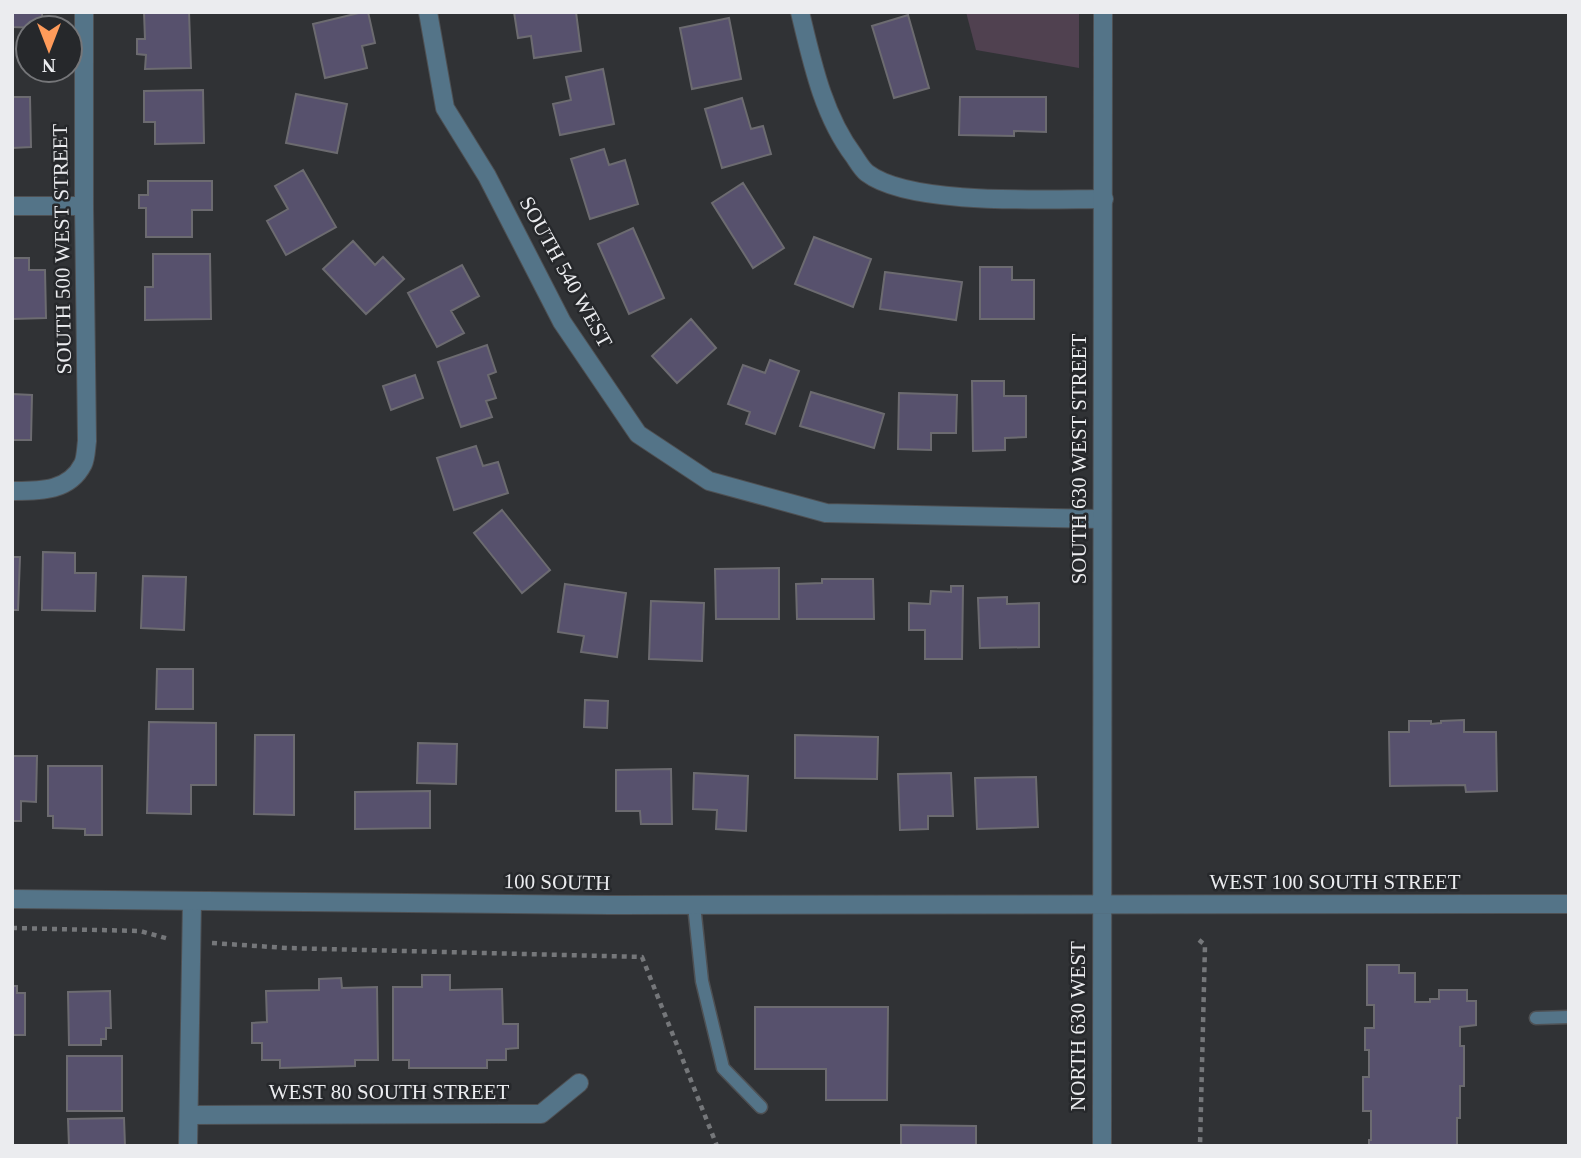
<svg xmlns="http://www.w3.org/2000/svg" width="1581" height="1158" viewBox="0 0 1581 1158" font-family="'Times New Roman',serif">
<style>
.green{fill:#504150}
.building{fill:#57516d;stroke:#6c6b70;stroke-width:2}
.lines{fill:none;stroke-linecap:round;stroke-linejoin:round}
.service-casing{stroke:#4e5053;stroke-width:15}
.minor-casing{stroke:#4e5053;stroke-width:20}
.tertiary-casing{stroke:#4e5053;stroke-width:20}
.path{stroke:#75777a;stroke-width:4.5;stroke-dasharray:5 5;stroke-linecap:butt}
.service{stroke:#547488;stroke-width:12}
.minor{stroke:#547488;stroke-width:18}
.tertiary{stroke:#547488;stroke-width:18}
.labels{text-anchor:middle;stroke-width:5;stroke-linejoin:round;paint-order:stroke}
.street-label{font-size:21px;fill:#ebecef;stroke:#26282b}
</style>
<rect width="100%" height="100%" fill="#303235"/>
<!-- green -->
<path class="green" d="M 966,12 L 1079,12 L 1079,68 L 976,50 Z"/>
<!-- building -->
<path class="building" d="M 12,12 L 42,12 L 42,28 L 12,27 Z
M 144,12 L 189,12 L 191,68 L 145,69 L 146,55 L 137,54 L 137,39 L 145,39 Z
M 363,12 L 368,12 L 375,43 L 362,46 L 367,68 L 325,78 L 313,24 Z
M 514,12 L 576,12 L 581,51 L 534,58 L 531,36 L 518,38 Z
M 908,15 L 929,88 L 894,98 L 872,26 Z
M 729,18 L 741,79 L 692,89 L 680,28 Z
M 603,69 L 614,124 L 560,135 L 553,104 L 571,100 L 566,77 Z
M 203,90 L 204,143 L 155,144 L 155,122 L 144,122 L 144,91 Z
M 296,94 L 347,104 L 337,153 L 286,143 Z
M 12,97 L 30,97 L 31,147 L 12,148 Z
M 960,97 L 1046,97 L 1046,132 L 1014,131 L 1014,136 L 959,135 Z
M 742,98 L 751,129 L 763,126 L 771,154 L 722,168 L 705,109 Z
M 604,149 L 609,165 L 625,160 L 638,204 L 590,219 L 571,159 Z
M 303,170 L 336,227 L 286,255 L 267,221 L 288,209 L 275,186 Z
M 148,181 L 212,181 L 212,210 L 192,210 L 192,237 L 146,237 L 146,208 L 139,208 L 139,195 L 148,195 Z
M 743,183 L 784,248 L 753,268 L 712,203 Z
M 633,228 L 664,298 L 629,314 L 598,244 Z
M 814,237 L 871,259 L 853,307 L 795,284 Z
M 353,241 L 375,265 L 383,257 L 404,279 L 366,314 L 323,269 Z
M 153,254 L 210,254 L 211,319 L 145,320 L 145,287 L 153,287 Z
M 12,258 L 29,258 L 29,270 L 45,270 L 46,318 L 12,319 Z
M 462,265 L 479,296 L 451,311 L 464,333 L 437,347 L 408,293 Z
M 980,267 L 1012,267 L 1012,280 L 1034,280 L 1034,319 L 980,319 Z
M 885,272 L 962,282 L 956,320 L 880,309 Z
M 691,319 L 716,348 L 677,383 L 652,356 Z
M 487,345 L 496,372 L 488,375 L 496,398 L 486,401 L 492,417 L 461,427 L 438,362 Z
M 770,360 L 799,371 L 775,434 L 746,424 L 750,412 L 728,404 L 743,365 L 765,373 Z
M 415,375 L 423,398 L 391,410 L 383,386 Z
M 972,381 L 1004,381 L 1004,396 L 1026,396 L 1026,437 L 1005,438 L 1005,450 L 973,451 Z
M 811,392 L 884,414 L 874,448 L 800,426 Z
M 899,393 L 957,395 L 956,433 L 931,433 L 931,450 L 898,449 Z
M 12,394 L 32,395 L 31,440 L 12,440 Z
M 476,446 L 483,466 L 498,462 L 508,493 L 454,510 L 437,458 Z
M 502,510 L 550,570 L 522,593 L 474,533 Z
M 43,552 L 75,553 L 75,573 L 96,573 L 95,611 L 42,610 Z
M 12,557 L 20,557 L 18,610 L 12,610 Z
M 779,568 L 779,619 L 716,619 L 715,569 Z
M 143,576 L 186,577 L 184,630 L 141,628 Z
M 822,579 L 873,579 L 874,619 L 797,619 L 796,584 L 822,583 Z
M 565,584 L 626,593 L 617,657 L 581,652 L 584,636 L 558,632 Z
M 951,586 L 963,586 L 962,659 L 925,659 L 925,630 L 909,630 L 909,603 L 930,604 L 931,591 L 951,592 Z
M 1007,597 L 1007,604 L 1039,603 L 1039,647 L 980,648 L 978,598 Z
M 651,601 L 704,603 L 702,661 L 649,659 Z
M 157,669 L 193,669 L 193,709 L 156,709 Z
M 585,700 L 608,701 L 607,728 L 584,727 Z
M 1464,720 L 1464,732 L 1496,732 L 1497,791 L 1466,792 L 1465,785 L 1390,786 L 1389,732 L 1409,732 L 1409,721 L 1431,721 L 1431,724 L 1441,723 L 1441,721 Z
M 149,722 L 216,723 L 216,785 L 191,785 L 191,814 L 147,813 Z
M 255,735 L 294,735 L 294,815 L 254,814 Z
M 795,735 L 878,737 L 877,779 L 795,778 Z
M 418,743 L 457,744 L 456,784 L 417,783 Z
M 12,756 L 37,756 L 36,802 L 21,801 L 21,821 L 12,821 Z
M 48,766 L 102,766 L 102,835 L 85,835 L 85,829 L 53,828 L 53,816 L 48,816 Z
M 671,769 L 672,824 L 641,824 L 640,811 L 616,811 L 616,770 Z
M 694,773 L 748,776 L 746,831 L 716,829 L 717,810 L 693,809 Z
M 951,773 L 953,816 L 928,816 L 928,829 L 900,830 L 898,774 Z
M 1036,777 L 1038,827 L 977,829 L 975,778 Z
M 430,791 L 430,828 L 355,829 L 355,792 Z
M 1367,965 L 1399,965 L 1399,973 L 1415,973 L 1415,1002 L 1430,1002 L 1430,999 L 1439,999 L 1439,990 L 1467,990 L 1467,1001 L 1476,1001 L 1476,1025 L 1460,1027 L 1460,1046 L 1464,1046 L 1464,1086 L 1460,1086 L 1460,1118 L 1457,1118 L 1457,1146 L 1369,1146 L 1369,1140 L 1371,1140 L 1371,1111 L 1363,1111 L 1363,1077 L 1369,1077 L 1369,1050 L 1365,1050 L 1365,1028 L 1374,1028 L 1374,1005 L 1367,1005 Z
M 422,975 L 450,975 L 450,990 L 502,989 L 503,1024 L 518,1024 L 518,1048 L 506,1049 L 506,1060 L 487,1060 L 487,1068 L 409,1068 L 409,1060 L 393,1060 L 393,987 L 422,987 Z
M 341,978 L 342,988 L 377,987 L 378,1060 L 355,1060 L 355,1066 L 280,1068 L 280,1060 L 262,1060 L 262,1043 L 252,1043 L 252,1023 L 267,1022 L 266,991 L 319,990 L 319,979 Z
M 12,986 L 17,986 L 17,993 L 25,993 L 25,1035 L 12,1035 Z
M 110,991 L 111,1028 L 106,1028 L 106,1039 L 101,1039 L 101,1045 L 69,1045 L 68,992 Z
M 755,1007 L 888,1007 L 887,1100 L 826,1100 L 826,1069 L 755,1069 Z
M 67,1056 L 122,1056 L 122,1111 L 67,1111 Z
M 124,1118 L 125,1146 L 69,1146 L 68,1119 Z
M 901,1125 L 976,1126 L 976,1146 L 901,1146 Z"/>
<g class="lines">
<!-- service casing -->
<g class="service-casing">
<path id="service" d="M 694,905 L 702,981 L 723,1068 L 761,1107
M 1536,1018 L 1569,1017"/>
</g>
<!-- minor casing -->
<g class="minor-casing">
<path id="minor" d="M 428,12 L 445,108 L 487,176 L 562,322 L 638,434 L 709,481 L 826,513 L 1101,519
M 800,12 C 812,62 823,115 854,156 C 858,162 862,169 867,173 C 910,206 1048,199 1104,199
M 12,206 L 84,206
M 12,491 C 39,491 69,492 83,464 C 86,458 86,448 87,441 L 84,206 L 84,12
M 189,1115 L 541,1114 L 579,1083
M 188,1146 L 192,901"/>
</g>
<!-- tertiary casing -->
<g class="tertiary-casing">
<path id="tertiary" d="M 12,899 L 610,905 L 1569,904
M 1102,1146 L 1103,12"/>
</g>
<!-- path -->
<path class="path" d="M 12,928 L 140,931 L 169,939
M 1199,940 L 1205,945 L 1200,1146
M 212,943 L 287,948 L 642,957 L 717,1146"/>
<!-- service -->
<use href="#service" class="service"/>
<!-- minor -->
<use href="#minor" class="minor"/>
<!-- tertiary -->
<use href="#tertiary" class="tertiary"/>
</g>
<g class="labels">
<!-- street labels -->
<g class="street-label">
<text transform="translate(62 249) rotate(-91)" y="7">SOUTH 500 WEST STREET</text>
<text transform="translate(566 272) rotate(61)" y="7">SOUTH 540 WEST</text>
<text transform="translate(1079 459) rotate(-90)" y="7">SOUTH 630 WEST STREET</text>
<text transform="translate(557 882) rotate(1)" y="7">100 SOUTH</text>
<text x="1335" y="889">WEST 100 SOUTH STREET</text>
<text transform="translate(1078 1026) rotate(-90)" y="7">NORTH 630 WEST</text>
<text x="389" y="1099">WEST 80 SOUTH STREET</text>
</g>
</g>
<!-- border -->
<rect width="1581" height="1158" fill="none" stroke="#ebecef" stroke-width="28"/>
<!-- north arrow -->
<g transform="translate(49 49) rotate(180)"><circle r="33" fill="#26282b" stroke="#757679" stroke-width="2"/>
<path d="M0-5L12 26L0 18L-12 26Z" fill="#ff9b5a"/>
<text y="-10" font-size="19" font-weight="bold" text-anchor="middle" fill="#ebecef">N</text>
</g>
</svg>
